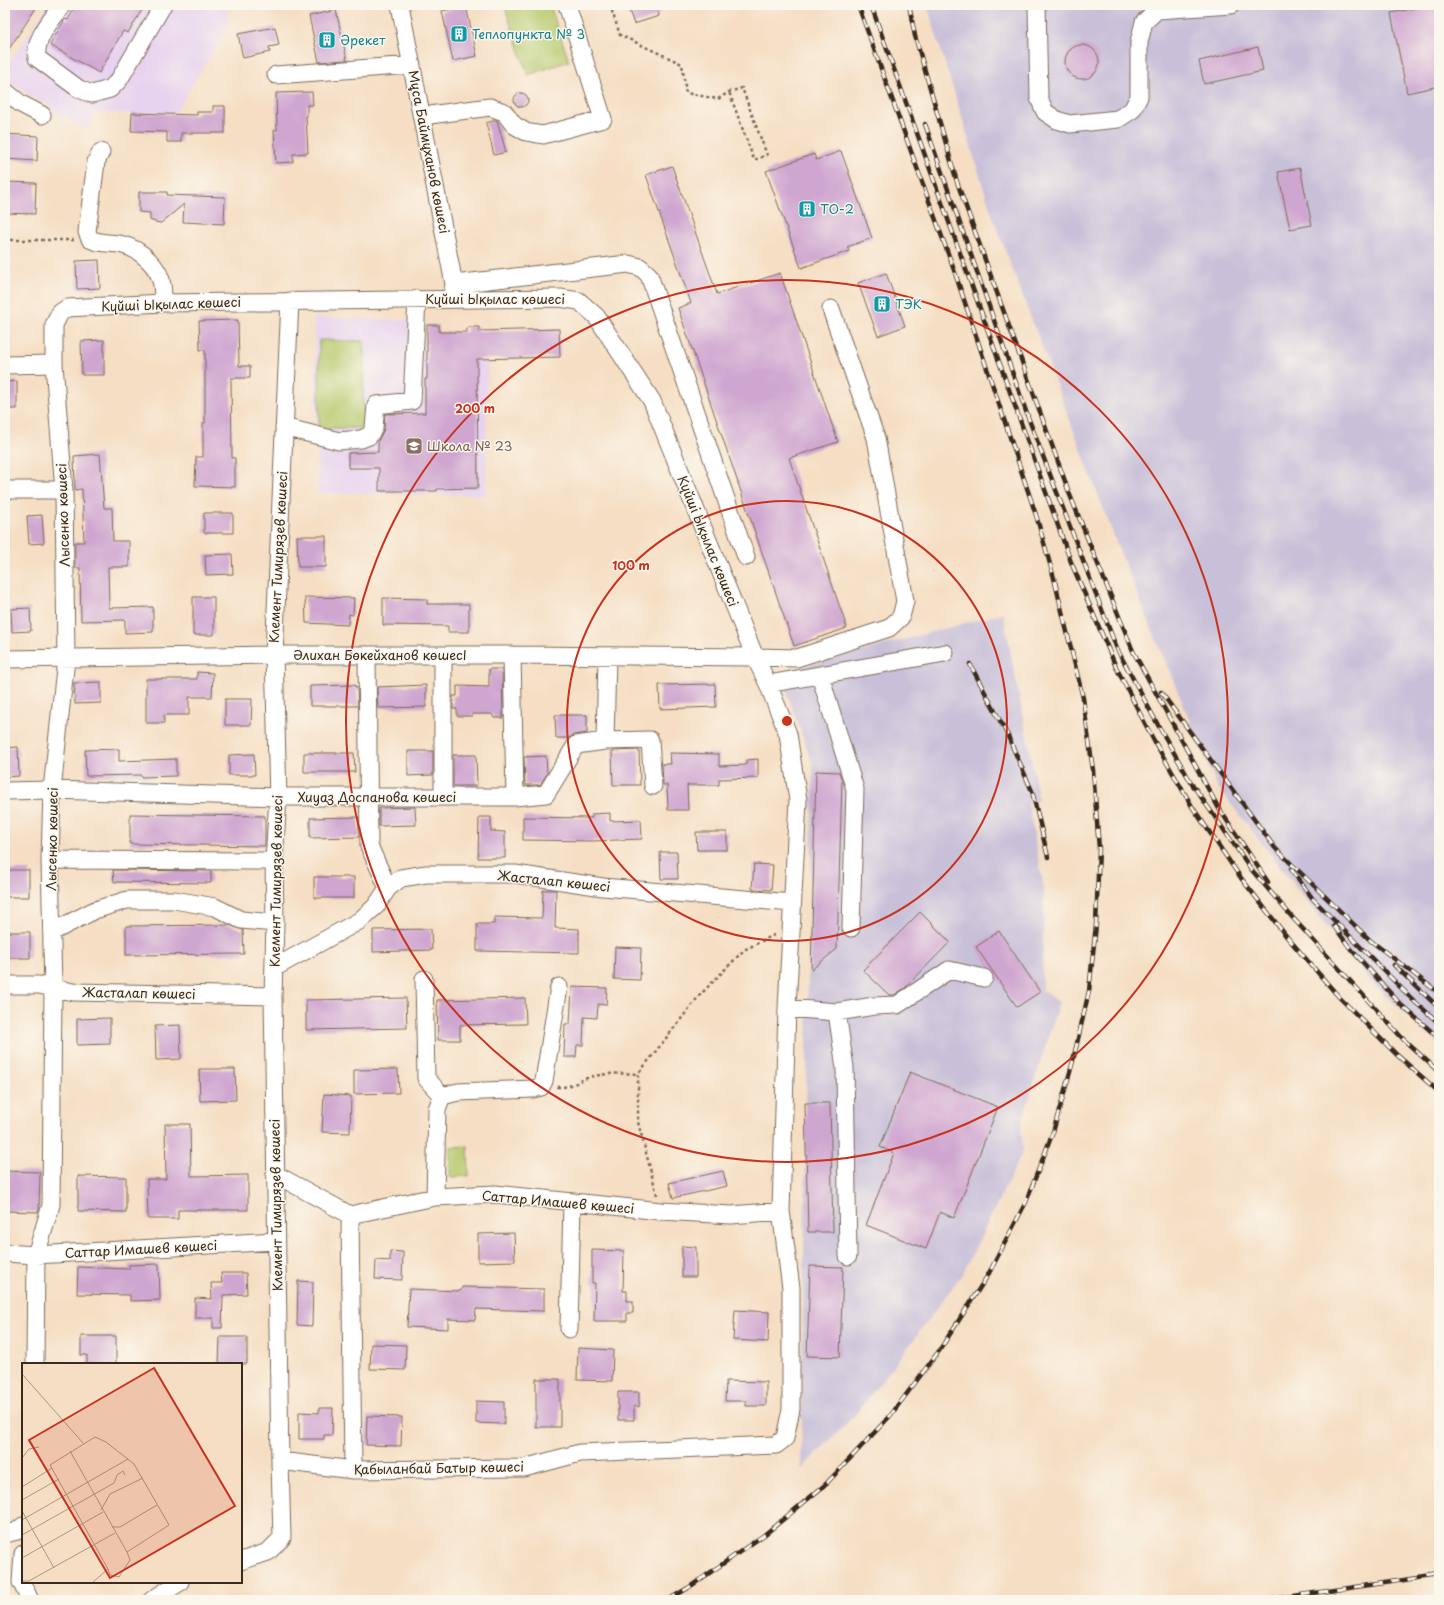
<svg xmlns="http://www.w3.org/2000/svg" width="1444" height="1605" viewBox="0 0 1444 1605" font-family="'Playpen Sans',sans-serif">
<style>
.built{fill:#e7d2ef}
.industrial{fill:#c8bfd8}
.green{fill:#b6c86b;stroke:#787944}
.building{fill:#cfa6d0}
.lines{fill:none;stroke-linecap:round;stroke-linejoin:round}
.minor-casing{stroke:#7c6958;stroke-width:19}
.path{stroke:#7c6958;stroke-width:2.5;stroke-dasharray:3 3;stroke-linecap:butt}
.minor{stroke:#fff;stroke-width:17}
.rail-casing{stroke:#3b2a1e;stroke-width:4.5}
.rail{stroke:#fbf7ec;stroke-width:3;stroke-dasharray:9;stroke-linecap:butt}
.ring{fill:none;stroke:#c8321e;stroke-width:2}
.labels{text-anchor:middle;stroke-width:3;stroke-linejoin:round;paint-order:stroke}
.culture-label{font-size:13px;fill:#0d838f;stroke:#fbf7ec;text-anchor:start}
.street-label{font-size:13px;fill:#3b2a1e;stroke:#fbf7ec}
.education-label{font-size:13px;fill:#785e54;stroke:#fbf7ec;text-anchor:start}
.inset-road{fill:none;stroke:#ab9681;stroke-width:1}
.view{fill:#c8321e;fill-opacity:0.15;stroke:#c8321e;stroke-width:2}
.inset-edge{fill:none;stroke:#3b2a1e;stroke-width:2}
.centre{fill:#c8321e;stroke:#fbf7ec;stroke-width:2}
.ring-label{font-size:12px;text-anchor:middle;font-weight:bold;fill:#c8321e;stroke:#fbf7ec;stroke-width:3;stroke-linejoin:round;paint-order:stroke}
</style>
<rect width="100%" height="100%" fill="#fbf7ec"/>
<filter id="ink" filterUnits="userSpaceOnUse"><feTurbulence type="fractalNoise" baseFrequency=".025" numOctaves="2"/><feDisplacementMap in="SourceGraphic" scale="8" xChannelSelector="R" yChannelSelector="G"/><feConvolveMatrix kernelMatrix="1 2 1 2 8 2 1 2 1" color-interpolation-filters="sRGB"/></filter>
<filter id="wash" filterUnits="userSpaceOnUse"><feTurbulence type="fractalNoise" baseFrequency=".012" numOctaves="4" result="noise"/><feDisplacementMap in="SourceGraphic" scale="16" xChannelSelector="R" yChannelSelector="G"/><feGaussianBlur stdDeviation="0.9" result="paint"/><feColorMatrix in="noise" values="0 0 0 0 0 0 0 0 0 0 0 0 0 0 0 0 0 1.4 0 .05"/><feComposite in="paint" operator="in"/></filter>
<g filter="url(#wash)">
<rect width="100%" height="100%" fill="#f5dec3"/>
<!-- built -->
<path class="built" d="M 48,5 L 225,5 L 230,24 L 175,113 L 96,113 L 85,129 L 5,80 L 5,70 Z
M 314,317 L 424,321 L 425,360 L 487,361 L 486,495 L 318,493 Z"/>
<!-- industrial -->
<path class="industrial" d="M 927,5 L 1439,5 L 1439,1044 L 1370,981 L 1217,786 L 1118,547 L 993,218 Z
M 1003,613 L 1039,800 L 1028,803 L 1044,889 L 1042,991 L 1059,1002 L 1021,1125 L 1023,1151 L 963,1273 L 906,1350 L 854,1416 L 801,1469 L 808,978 L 813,766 L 780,673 Z"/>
<!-- green -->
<path class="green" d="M 504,5 L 550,5 L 569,61 L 528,75 Z
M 319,340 L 364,341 L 363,428 L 319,428 Z
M 468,1146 L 469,1176 L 450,1177 L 450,1147 Z"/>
<g id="blocks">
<!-- building -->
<path class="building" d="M 5,5 L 38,5 L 5,55 Z
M 76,5 L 133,5 L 142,10 L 128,33 L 123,31 L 99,73 L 50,45 L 65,19 L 68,20 Z
M 627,5 L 655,5 L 659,16 L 634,24 Z
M 1431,5 L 1439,5 L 1439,86 L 1407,93 L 1391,13 Z
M 466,6 L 477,56 L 453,61 L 442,11 Z
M 336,10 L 347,60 L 319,62 L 309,16 Z
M 275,27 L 279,45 L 269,47 L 270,52 L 243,58 L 238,34 Z
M1065 62a17 17 0 1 1 34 0a17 17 0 1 1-34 0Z
M 1258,47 L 1263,71 L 1204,84 L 1199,61 Z
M 312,92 L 313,105 L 307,105 L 307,116 L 306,116 L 308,153 L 293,154 L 293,162 L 276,163 L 274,130 L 277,130 L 276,93 Z
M514 100a7 7 0 1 1 14 0a7 7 0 1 1-14 0Z
M 213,106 L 225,106 L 225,133 L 181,133 L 181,142 L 167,142 L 167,132 L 131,131 L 132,113 L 197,115 L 197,112 L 213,112 Z
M 497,120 L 506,152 L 494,155 L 486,123 Z
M 5,134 L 38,136 L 37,161 L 5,159 Z
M 841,151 L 872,238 L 847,247 L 849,251 L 801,268 L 766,171 L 814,154 L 816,160 Z
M 672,166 L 717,294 L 780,273 L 838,442 L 789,458 L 847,628 L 794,646 L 678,308 L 691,303 L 646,175 Z
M 1300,168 L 1312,225 L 1290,229 L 1278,172 Z
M 5,182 L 36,183 L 35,214 L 5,213 Z
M 139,192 L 167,192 L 167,195 L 225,197 L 224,224 L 183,222 L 184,204 L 161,223 L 155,222 L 150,220 L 150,213 L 139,212 Z
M 99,260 L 100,288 L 77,289 L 76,261 Z
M 886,273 L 905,326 L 878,336 L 858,283 Z
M 238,320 L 239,366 L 250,366 L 250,378 L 231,378 L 232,458 L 235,458 L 235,487 L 195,486 L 196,457 L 203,457 L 203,423 L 205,423 L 205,350 L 200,350 L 199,321 Z
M 427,325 L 439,325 L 439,332 L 467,332 L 467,327 L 479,327 L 479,331 L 559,329 L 560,357 L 477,359 L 478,488 L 437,489 L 437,491 L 379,491 L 379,468 L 348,468 L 348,453 L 378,452 L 378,441 L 384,429 L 385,414 L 425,413 L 425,379 L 427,379 Z
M 104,340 L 104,375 L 82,375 L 81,341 Z
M 17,381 L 17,409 L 5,409 L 5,382 Z
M 100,454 L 104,508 L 112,508 L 113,541 L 129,541 L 129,567 L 108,567 L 109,608 L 153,607 L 153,632 L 125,633 L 125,620 L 81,621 L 80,568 L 75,568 L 75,542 L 84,542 L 82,489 L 75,490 L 74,456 Z
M 204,513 L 233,513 L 233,533 L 204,533 Z
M 42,515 L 44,543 L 29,544 L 27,516 Z
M 297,536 L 326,536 L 326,567 L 298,567 Z
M 232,554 L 233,574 L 206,575 L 205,555 Z
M 193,597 L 214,597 L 214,635 L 193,635 Z
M 305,597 L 354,598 L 353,615 L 349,614 L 348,625 L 306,623 Z
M 383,598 L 427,599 L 427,604 L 469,604 L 469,632 L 448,632 L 448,626 L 383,625 Z
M 30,608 L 31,631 L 12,632 L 11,609 Z
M 489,669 L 502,669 L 503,718 L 494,718 L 492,714 L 472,714 L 472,716 L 457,716 L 457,709 L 453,709 L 453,696 L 457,696 L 457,686 L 489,687 Z
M 197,672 L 213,673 L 212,697 L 189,697 L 189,715 L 164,715 L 164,723 L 146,723 L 146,679 L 197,679 Z
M 101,682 L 101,703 L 75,704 L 74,683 Z
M 715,684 L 716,707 L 660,709 L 659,685 Z
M 355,685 L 355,687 L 357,687 L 358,706 L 310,706 L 310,686 Z
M 426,685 L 426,707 L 378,708 L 377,687 Z
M 225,699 L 252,699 L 251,725 L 225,725 Z
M 555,715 L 587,715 L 587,733 L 574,735 L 569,738 L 556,738 Z
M 18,747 L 19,776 L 5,777 L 5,748 Z
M 119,749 L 119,761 L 176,759 L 176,776 L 141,777 L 141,775 L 86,776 L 85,750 Z
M 639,750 L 640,785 L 613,785 L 612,751 Z
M 408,751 L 433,751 L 433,775 L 408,776 Z
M 304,753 L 354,753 L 355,772 L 304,772 Z
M 670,753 L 719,754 L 719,766 L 746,765 L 746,760 L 758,759 L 758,778 L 719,779 L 719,785 L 687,785 L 688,810 L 668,810 L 667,785 L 663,785 L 662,764 L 671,764 Z
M 254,754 L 255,775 L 229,775 L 229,755 Z
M 453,755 L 476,755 L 477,786 L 453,786 Z
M 546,756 L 547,774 L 540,785 L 525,785 L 524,757 Z
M 816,771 L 839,772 L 842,781 L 837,949 L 811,970 Z
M 415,807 L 416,825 L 379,826 L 379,808 Z
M 610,813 L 610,821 L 641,820 L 642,839 L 593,841 L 523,840 L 523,817 L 592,818 L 592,814 Z
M 130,814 L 265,816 L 265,846 L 130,844 Z
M 359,817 L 359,837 L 310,838 L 310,818 Z
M 479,817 L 491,817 L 491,831 L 505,832 L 505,858 L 478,858 Z
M 696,832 L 727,832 L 727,850 L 697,850 Z
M 660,852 L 677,852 L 678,879 L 661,879 Z
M 754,864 L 773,865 L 771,890 L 752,889 Z
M 5,870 L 29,870 L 29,897 L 6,897 Z
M 113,870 L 211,871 L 211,883 L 114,882 Z
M 314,877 L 354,877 L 354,898 L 314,898 Z
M 543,890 L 556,890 L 555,928 L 579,929 L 579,953 L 477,951 L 477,924 L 494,924 L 494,917 L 542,918 Z
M 920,912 L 950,942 L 905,988 L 894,995 L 889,995 L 863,970 Z
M 230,925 L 243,930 L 244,954 L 126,955 L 126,926 Z
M 431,929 L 432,950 L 373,952 L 373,930 Z
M 999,931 L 1040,992 L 1017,1007 L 976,947 Z
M 5,932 L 30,932 L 30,958 L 5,958 Z
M 615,947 L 641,948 L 640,980 L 614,979 Z
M 572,987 L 607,988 L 606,1005 L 598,1004 L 597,1018 L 584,1017 L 583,1045 L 577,1045 L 576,1057 L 564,1057 L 565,1024 L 570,1024 Z
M 406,998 L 407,1028 L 306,1030 L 306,1000 Z
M 525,998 L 526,1024 L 460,1025 L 460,1040 L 438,1040 L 437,1000 Z
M 110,1018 L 110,1044 L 77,1045 L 77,1019 Z
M 180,1025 L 181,1059 L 156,1060 L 155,1026 Z
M 199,1069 L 235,1069 L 236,1100 L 200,1101 Z
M 398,1069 L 399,1093 L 354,1094 L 354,1070 Z
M 910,1072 L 998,1107 L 954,1218 L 940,1212 L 926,1249 L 866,1225 L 894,1153 L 880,1147 Z
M 324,1094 L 351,1096 L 350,1133 L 322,1132 Z
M 805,1103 L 830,1103 L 833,1232 L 808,1232 Z
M 165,1124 L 190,1124 L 191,1176 L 248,1175 L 248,1210 L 178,1210 L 178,1219 L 148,1219 L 147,1179 L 166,1179 Z
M 5,1171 L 40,1172 L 39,1212 L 5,1211 Z
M 723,1171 L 727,1186 L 673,1198 L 669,1183 Z
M 78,1176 L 126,1177 L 126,1212 L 78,1211 Z
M 514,1233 L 515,1261 L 478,1262 L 478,1234 Z
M 682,1246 L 696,1247 L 696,1277 L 682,1277 Z
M 592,1250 L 624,1251 L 623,1291 L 627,1291 L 627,1301 L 633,1301 L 633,1313 L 627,1313 L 627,1321 L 594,1321 L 595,1283 L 592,1283 Z
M 390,1251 L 403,1252 L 402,1280 L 375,1279 L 376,1260 L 390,1261 Z
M 159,1264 L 160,1300 L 130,1301 L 130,1295 L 77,1294 L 78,1267 L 129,1269 L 129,1265 Z
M 810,1266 L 843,1267 L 840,1357 L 807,1356 Z
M 221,1273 L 246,1273 L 247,1294 L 223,1295 L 222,1328 L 213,1328 L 213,1318 L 195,1318 L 195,1298 L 212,1299 L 211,1283 L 222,1283 Z
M 298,1281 L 313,1282 L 312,1326 L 297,1325 Z
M 462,1287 L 544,1289 L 544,1311 L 476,1309 L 475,1320 L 448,1319 L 448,1329 L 407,1327 L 409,1289 L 461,1291 Z
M 735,1310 L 769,1312 L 768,1342 L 733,1340 Z
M 81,1336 L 116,1336 L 116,1364 L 87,1364 L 87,1355 L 81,1355 Z
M 220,1337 L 247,1337 L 247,1364 L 219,1364 Z
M 371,1344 L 406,1345 L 405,1370 L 370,1369 Z
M 578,1348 L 613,1350 L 612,1381 L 577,1380 Z
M 536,1379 L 560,1379 L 560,1427 L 536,1427 Z
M 726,1381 L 766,1382 L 766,1406 L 746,1406 L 746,1401 L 725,1401 Z
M 618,1392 L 639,1392 L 639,1407 L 634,1406 L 634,1420 L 618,1420 Z
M 476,1401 L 504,1402 L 504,1424 L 476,1423 Z
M 319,1408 L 333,1408 L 332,1435 L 324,1435 L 324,1439 L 299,1439 L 299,1412 L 319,1413 Z
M 367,1416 L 402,1417 L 401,1446 L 366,1445 Z"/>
</g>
</g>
<g filter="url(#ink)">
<use href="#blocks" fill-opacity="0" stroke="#7c6958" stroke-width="1"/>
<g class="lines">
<!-- minor casing -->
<g class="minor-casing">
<path id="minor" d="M 62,5 C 52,20 34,38 37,58 L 79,89 L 92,94 L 110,89 L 119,80 L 163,5
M 400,5 L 454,284 L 452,295
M 1037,5 L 1039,98 L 1045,112 L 1057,120 L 1070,124 L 1118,119 L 1132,110 L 1139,97 L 1139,42 L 1144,22 L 1157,10 L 1231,5
M 276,75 L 412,65
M 5,91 L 21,104 L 42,115
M 422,116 L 490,107 L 504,112 L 514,125 L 526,132 L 543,135 L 603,119 L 567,5
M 101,152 L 96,162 L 87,232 L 90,239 C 103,245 111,242 123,245 C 140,249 160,267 162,285 C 163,291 163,297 163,303
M 454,284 L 628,264 L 640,267 L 649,275 L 746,557
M 5,365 L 54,364
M 284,427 L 339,441 L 361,439 L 369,436 L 374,428 L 376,405 L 412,401 L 417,299
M 5,490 L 64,490
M 367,655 L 369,846 L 388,888
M 512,655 L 515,797
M 5,659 L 274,655 L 512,655 L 755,657 L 797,658 L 889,628 L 901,617 L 905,601 L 876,438 L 831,309
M 820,675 L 855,789 L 851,928
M 768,684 L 945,653
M 605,741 L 607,657
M 5,791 L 52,790 L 278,797 L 515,797 L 546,794 L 576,745 L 605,741 L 650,740 L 653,786
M 443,797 L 443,655
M 50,860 L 274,861
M 52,932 L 95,910 L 127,900 L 174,900 L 215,907 L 241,920 L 275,923
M 274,968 L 359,921 L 376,906 L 388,888 L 401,878 L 426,874 L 515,874 L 603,887 L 792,903
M 424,979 L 426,1078 L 442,1096
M 5,985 L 39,985 L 73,992 L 273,996
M 787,1008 L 837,1012 L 874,1006 L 897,1005 L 949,970 L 984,978
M 837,1012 L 845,1068 L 848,1256
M 275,1174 L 350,1215 L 435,1197 L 495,1194 L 661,1211 L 731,1215 L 781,1211
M 435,1197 L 437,1109 L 442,1096 L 458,1092 L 533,1089 L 541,1087 L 544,1081 L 559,987
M 350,1215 L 353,1470
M 5,1253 L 36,1255 L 276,1241
M 569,1329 L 572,1202
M 35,1364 L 36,1255 L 51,1205 L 53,988 L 50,860 L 52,790 L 66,659 L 64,490 L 54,364 L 54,325 L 60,313 L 67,308 L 163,303 L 560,298 L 579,301 L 596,316 L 652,401 L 755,657 L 768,684 L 788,734 L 798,800 L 787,1008 L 781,1211 L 791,1288 L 791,1409 L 785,1438 L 776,1445 L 580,1453 L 524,1468 L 353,1470 L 280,1461 L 282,1538 L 268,1552 L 241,1561
M 280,1461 L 273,996 L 275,923 L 274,861 L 278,797 L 274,655 L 290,301
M 5,1534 L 17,1531 L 23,1526
M 23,1554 L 21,1582 L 30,1600
M 152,1600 L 180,1582"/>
</g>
<!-- path -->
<path class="path" d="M 610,5 L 620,35 L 682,64 L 686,93 L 718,99 L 729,92 L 742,88 L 767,155 L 754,160 L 729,92
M 5,240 L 74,240
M 557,1087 C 572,1088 577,1081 590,1077 C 606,1073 621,1073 638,1074
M 657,1195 L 638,1122 L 638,1074 L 699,996 L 744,950 L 776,934"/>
<!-- minor -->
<use href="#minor" class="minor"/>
<!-- rail casing -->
<g class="rail-casing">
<path id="rail" d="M 871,5 L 1071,562 L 1116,667 L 1153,739 L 1193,808 L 1241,878 L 1287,937 L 1339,997 L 1397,1055 L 1439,1092
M 909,5 L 915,36 L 957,182 L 1070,495 L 1133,651 L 1218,807 L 1268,882
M 925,124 L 1028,417 L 1117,649 L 1158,725 L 1192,784 L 1251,869 L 1292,917 L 1404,1040 L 1439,1072
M 970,664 L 1007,734 L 1032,791 L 1048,857
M 1161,692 L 1275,848 L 1371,941 L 1439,993
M 1291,869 L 1313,899 L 1414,1001 L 1439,1023
M 1334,926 L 1350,948 L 1401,1005 L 1439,1038
M 1394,965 L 1439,1008
M 668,1600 L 688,1588 L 764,1535 L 825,1485 L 890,1416 L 939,1351 L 988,1275 L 1026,1202 L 1053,1132 L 1072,1065 L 1089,991 L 1096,925 L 1099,849 L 1093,770 L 1083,698 L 1054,578 L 1036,515 L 954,270 L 858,5
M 1266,1600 L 1439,1575"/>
</g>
<!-- rail -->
<use href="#rail" class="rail"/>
</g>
</g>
<!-- distance rings -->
<g class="ring">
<circle cx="787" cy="721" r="220"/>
<circle cx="787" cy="721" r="441"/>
</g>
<!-- icons -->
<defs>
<g id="building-square" transform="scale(0.9)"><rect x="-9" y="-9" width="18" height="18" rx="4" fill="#0f9aa8" stroke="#fbf7ec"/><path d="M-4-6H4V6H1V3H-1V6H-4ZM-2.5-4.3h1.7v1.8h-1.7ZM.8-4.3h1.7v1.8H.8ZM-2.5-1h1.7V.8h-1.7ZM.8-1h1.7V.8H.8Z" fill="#fff"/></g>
<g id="school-square" transform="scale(0.9)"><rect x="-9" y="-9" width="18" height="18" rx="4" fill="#8d6e63" stroke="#fbf7ec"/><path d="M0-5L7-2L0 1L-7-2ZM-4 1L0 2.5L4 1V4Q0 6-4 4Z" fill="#fff"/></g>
</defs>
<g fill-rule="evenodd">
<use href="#building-square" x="459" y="34"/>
<use href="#building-square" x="327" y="40"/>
<use href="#building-square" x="807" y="209"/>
<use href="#building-square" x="882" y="304"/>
<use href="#school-square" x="414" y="446"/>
</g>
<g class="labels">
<!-- culture labels -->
<g class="culture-label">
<text x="472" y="39">Теплопункта № 3</text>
<text x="340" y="45">Әрекет</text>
<text x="820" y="214">ТО-2</text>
<text x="895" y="309">ТЭК</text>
</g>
<!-- street labels -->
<g class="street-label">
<text transform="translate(429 152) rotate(79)" y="5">Мұса Баймұханов көшесі</text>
<text x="495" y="304">Күйші Ықылас көшесі</text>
<text transform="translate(171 304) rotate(-2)" y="5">Күйші Ықылас көшесі</text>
<text transform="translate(63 515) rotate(-92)" y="5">Лысенко көшесі</text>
<text transform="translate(708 541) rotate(68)" y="5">Күйші Ықылас көшесі</text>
<text transform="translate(278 557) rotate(-87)" y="5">Клемент Тимирязев көшесі</text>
<text x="380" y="660">Әлихан Бөкейханов көшесI</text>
<text x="377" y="802">Хиуаз Доспанова көшесі</text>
<text transform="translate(52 839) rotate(-89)" y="5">Лысенко көшесі</text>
<text transform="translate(276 881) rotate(-89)" y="5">Клемент Тимирязев көшесі</text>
<text transform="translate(554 881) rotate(6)" y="5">Жасталап көшесі</text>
<text transform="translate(139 993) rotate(1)" y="5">Жасталап көшесі</text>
<text transform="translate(558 1202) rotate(5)" y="5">Саттар Имашев көшесі</text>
<text transform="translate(276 1205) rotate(-91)" y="5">Клемент Тимирязев көшесі</text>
<text transform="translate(141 1249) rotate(-3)" y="5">Саттар Имашев көшесі</text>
<text transform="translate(439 1468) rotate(-1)" y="5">Қабыланбай Батыр көшесі</text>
</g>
<!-- education labels -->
<g class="education-label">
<text x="427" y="451">Школа № 23</text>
</g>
</g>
<!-- overview -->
<g transform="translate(22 1363)">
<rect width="220" height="220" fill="#f5dec3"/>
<path class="inset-road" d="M 0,11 L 61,80M 48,88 L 105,189M 0,95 L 7,86 L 17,84M 0,124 L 30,105M 0,137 L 37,116M 79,147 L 88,131 L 121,115M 0,148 L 32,205M 0,157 L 106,96M 90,164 L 98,164 L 135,142M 0,172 L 92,120 L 95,112 L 101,108 L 103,112M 0,195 L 81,149M 0,218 L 7,218 L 93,170M 70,220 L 86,206 L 88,212 L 97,214 L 108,197 L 105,189 L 147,162 L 112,101 L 84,79 L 73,74 L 28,102 L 86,206"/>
<path class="view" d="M 132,5 L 213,143 L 88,215 L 7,77 Z"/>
<rect width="220" height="220" class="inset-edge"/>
</g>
<circle cx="787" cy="721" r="6" class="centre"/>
<g class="ring-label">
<text x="475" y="413">200 m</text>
<text x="631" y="570">100 m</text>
</g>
<!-- margin -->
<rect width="1444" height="1605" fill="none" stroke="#fbf7ec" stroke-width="20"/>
</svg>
